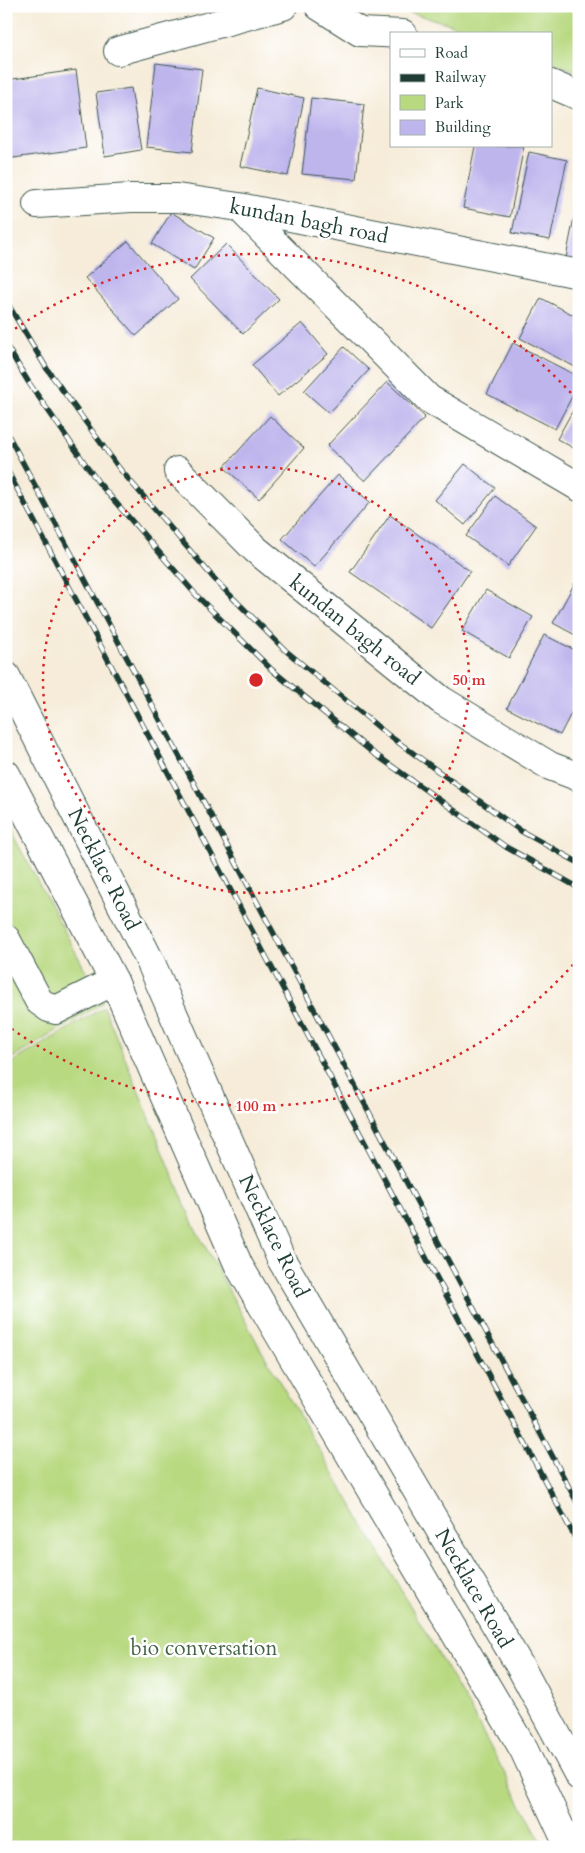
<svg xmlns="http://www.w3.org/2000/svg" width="585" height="1853" viewBox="0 0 585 1853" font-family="Cardo,serif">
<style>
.green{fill:#b8d980;stroke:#6c8b5a}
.building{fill:#beb5ed}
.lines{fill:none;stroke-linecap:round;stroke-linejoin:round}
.minor-casing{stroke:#3f574d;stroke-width:30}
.major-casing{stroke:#3f574d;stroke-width:30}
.minor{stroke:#fff;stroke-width:28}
.major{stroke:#fff;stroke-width:28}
.rail-casing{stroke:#1f3d34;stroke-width:5.5}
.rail{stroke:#fff;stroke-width:4;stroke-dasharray:11;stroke-linecap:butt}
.ring{fill:none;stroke:#d62828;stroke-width:2.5;stroke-dasharray:2.5 5}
.labels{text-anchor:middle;stroke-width:5;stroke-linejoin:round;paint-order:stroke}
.street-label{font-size:21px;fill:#1f3d34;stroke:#fff}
.park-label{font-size:21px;fill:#456447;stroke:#fff}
.centre{fill:#d62828;stroke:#fff;stroke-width:2.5}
.ring-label{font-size:15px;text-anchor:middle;font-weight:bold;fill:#d62828;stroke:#fff;stroke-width:5;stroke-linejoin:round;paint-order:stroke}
</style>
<rect width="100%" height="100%" fill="#fff"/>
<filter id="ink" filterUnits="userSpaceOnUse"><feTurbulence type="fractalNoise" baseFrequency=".02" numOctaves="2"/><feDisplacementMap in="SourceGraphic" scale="10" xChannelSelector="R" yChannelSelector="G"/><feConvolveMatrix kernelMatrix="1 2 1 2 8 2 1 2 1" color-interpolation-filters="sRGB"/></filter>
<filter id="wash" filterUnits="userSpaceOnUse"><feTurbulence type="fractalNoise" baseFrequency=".0096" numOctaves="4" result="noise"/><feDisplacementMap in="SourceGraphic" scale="20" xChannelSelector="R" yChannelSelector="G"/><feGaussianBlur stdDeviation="1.12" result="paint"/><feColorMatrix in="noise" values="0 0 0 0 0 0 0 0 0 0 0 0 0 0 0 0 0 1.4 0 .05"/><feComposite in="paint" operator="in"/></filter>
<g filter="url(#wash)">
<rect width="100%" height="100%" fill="#f6ecd9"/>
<!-- green -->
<path class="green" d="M 385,6 L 579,6 L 579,72 L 551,62 L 551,34 L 476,34 L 447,23 Z
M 6,822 L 103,1003 L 6,1062 Z
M 104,1007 L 193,1224 L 260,1348 L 468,1705 L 544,1847 L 13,1847 L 6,1834 L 6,1066 Z"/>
<g id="blocks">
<!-- building -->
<path class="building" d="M 156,63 L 202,69 L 192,152 L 146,147 Z
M 76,70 L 86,148 L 6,159 L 6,80 Z
M 131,88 L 141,150 L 105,156 L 96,93 Z
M 257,88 L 304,98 L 288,176 L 240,166 Z
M 311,98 L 364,104 L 356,179 L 302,174 Z
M 475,146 L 524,146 L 510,217 L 463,208 Z
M 529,152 L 567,160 L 550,240 L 512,233 Z
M 578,197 L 579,197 L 579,260 L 566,258 Z
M 171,212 L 214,238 L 194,270 L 152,244 Z
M 128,241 L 178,299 L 136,336 L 85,278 Z
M 226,244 L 279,299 L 243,334 L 190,279 Z
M 541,298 L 579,318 L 579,369 L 520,338 Z
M 302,323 L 328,354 L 278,396 L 252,365 Z
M 513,343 L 579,377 L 579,383 L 555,429 L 487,394 Z
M 344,347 L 369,370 L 329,413 L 304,391 Z
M 387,382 L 425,417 L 365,481 L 327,446 Z
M 579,399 L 579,451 L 557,439 Z
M 270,416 L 304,448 L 259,499 L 224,467 Z
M 465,464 L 495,488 L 465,525 L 435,500 Z
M 338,475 L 370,502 L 314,567 L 282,539 Z
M 495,496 L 536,526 L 508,566 L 466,536 Z
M 390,515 L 470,571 L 431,628 L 350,572 Z
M 579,575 L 579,637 L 553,623 Z
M 486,590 L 533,617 L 509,658 L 462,631 Z
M 544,635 L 579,652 L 579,698 L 560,735 L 507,708 Z"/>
</g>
</g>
<g filter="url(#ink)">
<use href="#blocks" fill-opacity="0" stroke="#3f574d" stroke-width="1"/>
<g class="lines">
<!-- minor casing -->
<g class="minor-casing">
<path id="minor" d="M 319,6 L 360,32 L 403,34
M 118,51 L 283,6
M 551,84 L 579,96
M 37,204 L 131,198 L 177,198 L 239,207 L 579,274
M 239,207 L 429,399 L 579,487
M 178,471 L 255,549 L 441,700 L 550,766 L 579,777
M 6,939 L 39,1001 L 49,1008 L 56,1010 L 114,981"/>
</g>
<!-- major casing -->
<g class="major-casing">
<path id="major" d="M 6,676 L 151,963 L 281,1259 L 521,1668 L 579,1776
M 6,774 L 114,981 L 239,1266 L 524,1750 L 569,1847"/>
</g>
<!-- minor -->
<use href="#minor" class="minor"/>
<!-- major -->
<use href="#major" class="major"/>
<!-- rail casing -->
<g class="rail-casing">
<path id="rail" d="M 6,301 L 47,369 L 119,468 L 217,582 L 285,650 L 388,735 L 521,831 L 579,863
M 6,345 L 29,383 L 98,482 L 197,596 L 272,670 L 372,752 L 506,847 L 579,888
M 6,431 L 579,1506
M 6,468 L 579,1545"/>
</g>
<!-- rail -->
<use href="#rail" class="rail"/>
</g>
</g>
<!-- distance rings -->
<g class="ring">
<circle cx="256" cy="680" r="213"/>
<path d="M578 959A426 426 0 0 1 9 1027M9 333A426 426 0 0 1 578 401"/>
</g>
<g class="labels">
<!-- street labels -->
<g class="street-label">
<text transform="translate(309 221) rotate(11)" y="7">kundan bagh road</text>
<text transform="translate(355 630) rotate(39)" y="7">kundan bagh road</text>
<text transform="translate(104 869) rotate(63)" y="7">Necklace Road</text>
<text transform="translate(274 1236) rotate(64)" y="7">Necklace Road</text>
<text transform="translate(474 1588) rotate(60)" y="7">Necklace Road</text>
</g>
<!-- park labels -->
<g class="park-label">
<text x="204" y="1655">bio conversation</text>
</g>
</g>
<circle cx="256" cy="680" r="8" class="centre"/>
<g class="ring-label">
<text x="469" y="685">50 m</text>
<text x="256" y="1111">100 m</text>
</g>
<!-- margin -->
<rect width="585" height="1853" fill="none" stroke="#fff" stroke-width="25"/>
<!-- legend -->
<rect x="390" y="32" width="162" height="115" fill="#ffffff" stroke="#a5b1ae"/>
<rect x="400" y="49" width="25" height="8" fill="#ffffff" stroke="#a5b1ae"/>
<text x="435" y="58" font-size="15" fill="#1f3d34">Road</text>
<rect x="400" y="74" width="25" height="8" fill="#1f3d34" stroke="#a5b1ae"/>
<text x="435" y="82" font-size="15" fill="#1f3d34">Railway</text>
<rect x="400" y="95" width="25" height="15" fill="#b8d980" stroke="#a5b1ae"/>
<text x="435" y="108" font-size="15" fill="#1f3d34">Park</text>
<rect x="400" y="120" width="25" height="15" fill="#beb5ed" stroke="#a5b1ae"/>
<text x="435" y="132" font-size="15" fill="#1f3d34">Building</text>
</svg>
